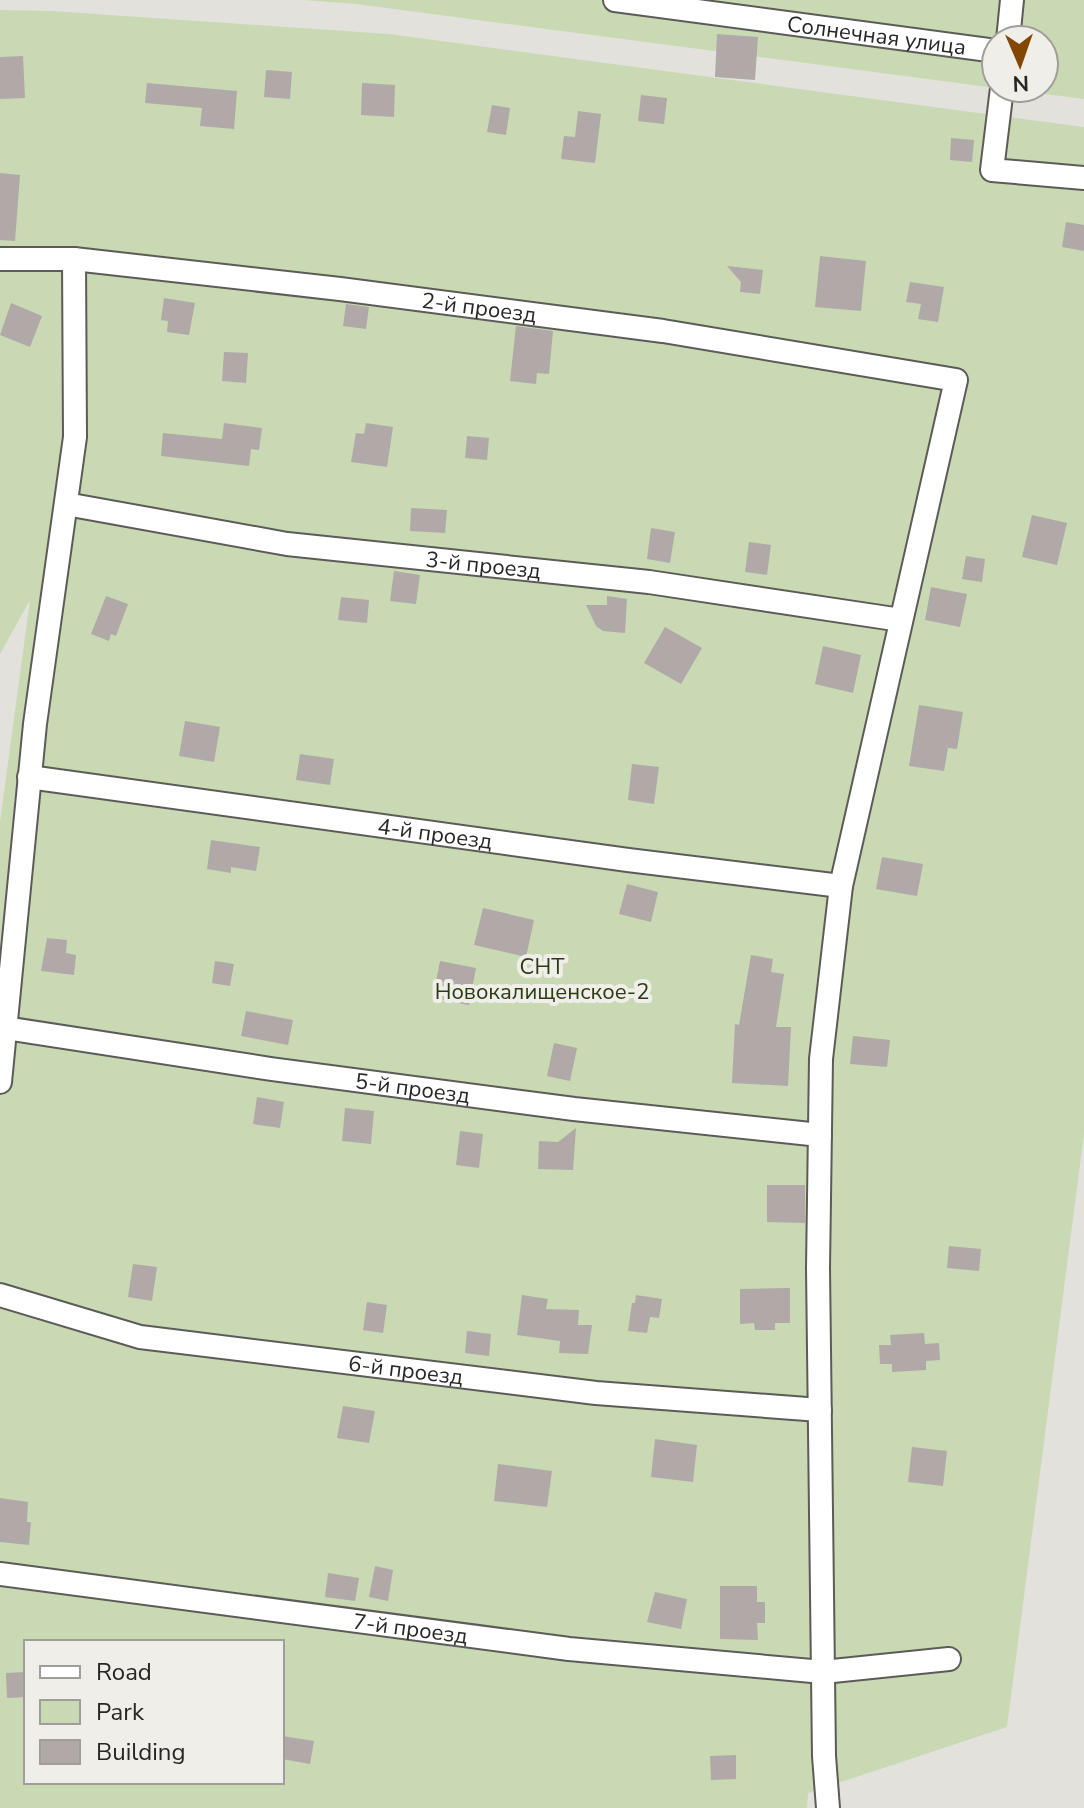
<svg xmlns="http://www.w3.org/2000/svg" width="1084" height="1808" viewBox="0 0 1084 1808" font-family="'Nunito Sans',sans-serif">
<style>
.green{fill:#c9d9b4;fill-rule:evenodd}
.building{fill:#b0a9a8}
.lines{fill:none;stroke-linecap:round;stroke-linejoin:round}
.minor-casing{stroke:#5d5b57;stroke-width:26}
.minor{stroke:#fff;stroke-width:22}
.labels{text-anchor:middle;stroke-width:8;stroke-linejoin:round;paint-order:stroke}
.street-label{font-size:22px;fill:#282725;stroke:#f0eee9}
.park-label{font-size:22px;fill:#2c3b12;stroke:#f0eee9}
</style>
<rect width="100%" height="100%" fill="#e3e1dc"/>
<!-- green -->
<path class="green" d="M 304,0 L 1084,0 L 1084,99 L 998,88 L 1044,88 L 1044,40 L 996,40 L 996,88 L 356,4 Z
M 0,10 L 52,11 L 389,34 L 1084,127 L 1084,1134 L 1007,1727 L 808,1793 L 807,1808 L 0,1808 L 0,822 L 30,600 L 0,654 ZM 26,1642 L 282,1642 L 282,1782 L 26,1782 Z"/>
<!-- building -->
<path class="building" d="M 717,34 L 758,37 L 755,80 L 715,77 Z
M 23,56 L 25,98 L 0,99 L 0,57 Z
M 266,70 L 292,72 L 290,99 L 264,97 Z
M 147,83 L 237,91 L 234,129 L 200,126 L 202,108 L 145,103 Z
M 362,83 L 395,85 L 394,117 L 361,115 Z
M 641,95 L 667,98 L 664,124 L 638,121 Z
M 492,105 L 510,108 L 506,135 L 487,132 Z
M 578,111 L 601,114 L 595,163 L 561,159 L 564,136 L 575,137 Z
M 951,138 L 974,140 L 972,162 L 950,160 Z
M 0,173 L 20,175 L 15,241 L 0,240 Z
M 1066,222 L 1084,225 L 1084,251 L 1062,247 Z
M 820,256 L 866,261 L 861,311 L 815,307 Z
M 727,266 L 763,270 L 760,294 L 740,292 L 741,282 Z
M 910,282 L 944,287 L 938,322 L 918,319 L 921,304 L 906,302 Z
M 164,298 L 195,303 L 189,335 L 167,332 L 168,321 L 161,320 Z
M 11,303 L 42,316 L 30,347 L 0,335 Z
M 346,304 L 369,307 L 366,329 L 343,326 Z
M 516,326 L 553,331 L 549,374 L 537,373 L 536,384 L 510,381 Z
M 224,352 L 248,353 L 246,383 L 222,381 Z
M 224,423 L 262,428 L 259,450 L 251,449 L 249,466 L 161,456 L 163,433 L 222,439 Z
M 366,423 L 393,427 L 387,467 L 351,462 L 356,433 L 364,434 Z
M 467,436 L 489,438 L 487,460 L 465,458 Z
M 411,508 L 447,510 L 445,533 L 410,531 Z
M 1032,515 L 1067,523 L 1057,565 L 1022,557 Z
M 651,528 L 675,532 L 670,563 L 647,559 Z
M 749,542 L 771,545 L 767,575 L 745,572 Z
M 966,556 L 985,559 L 982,582 L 962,579 Z
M 394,571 L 420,575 L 416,604 L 390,601 Z
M 931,587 L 967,594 L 960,627 L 925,620 Z
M 106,596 L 128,604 L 116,636 L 111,634 L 109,641 L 91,634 Z
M 607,596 L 627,599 L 625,633 L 603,631 L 596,626 L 586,605 L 607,605 Z
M 341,597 L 369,600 L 367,623 L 338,620 Z
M 665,627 L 702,648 L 681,684 L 644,663 Z
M 823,646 L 861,655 L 853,693 L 815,684 Z
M 919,705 L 963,712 L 957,749 L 948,748 L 944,771 L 909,766 Z
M 185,721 L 220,727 L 214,762 L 179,756 Z
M 300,754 L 334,759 L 330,785 L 296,780 Z
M 632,764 L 659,767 L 654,804 L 628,800 Z
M 211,840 L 260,847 L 256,871 L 231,867 L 231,873 L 207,869 Z
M 882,857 L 923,864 L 917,896 L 876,889 Z
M 627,884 L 658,892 L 651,922 L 619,914 Z
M 483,908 L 534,920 L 526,957 L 474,945 Z
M 47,938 L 67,940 L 66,953 L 76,955 L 74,975 L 41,971 Z
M 751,955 L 773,959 L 771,972 L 784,974 L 776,1027 L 791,1027 L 788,1086 L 732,1083 L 735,1024 L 739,1025 Z
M 215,961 L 234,964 L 230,986 L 212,983 Z
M 440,961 L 476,968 L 469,1005 L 433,998 Z
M 246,1011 L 293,1020 L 288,1045 L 241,1036 Z
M 853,1036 L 890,1040 L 887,1067 L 850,1064 Z
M 554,1043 L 577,1048 L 570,1081 L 547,1076 Z
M 257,1097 L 284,1102 L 280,1128 L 253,1124 Z
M 345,1108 L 374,1111 L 371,1144 L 342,1141 Z
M 576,1128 L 573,1170 L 538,1169 L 539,1141 L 558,1142 Z
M 460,1131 L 483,1134 L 479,1168 L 456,1165 Z
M 767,1185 L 805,1185 L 805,1223 L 767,1222 Z
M 949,1246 L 981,1249 L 979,1271 L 947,1268 Z
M 133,1264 L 157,1267 L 152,1301 L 128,1297 Z
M 790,1288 L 790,1323 L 775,1323 L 775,1330 L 755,1330 L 754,1323 L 740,1324 L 740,1289 Z
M 522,1295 L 548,1299 L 546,1309 L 579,1310 L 578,1325 L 592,1325 L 588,1354 L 559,1353 L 560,1341 L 517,1335 Z
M 636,1295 L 662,1299 L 659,1318 L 650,1317 L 647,1333 L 628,1331 L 632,1303 L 635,1303 Z
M 367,1302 L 387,1305 L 383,1333 L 363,1330 Z
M 467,1331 L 491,1334 L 489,1356 L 465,1353 Z
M 924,1333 L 925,1344 L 939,1343 L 940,1360 L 926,1361 L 926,1370 L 892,1372 L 892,1364 L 880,1364 L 879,1345 L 891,1345 L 890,1335 Z
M 343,1406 L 375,1411 L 369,1443 L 337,1438 Z
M 655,1439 L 697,1445 L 693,1482 L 651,1477 Z
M 912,1447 L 947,1451 L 943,1486 L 908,1482 Z
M 498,1464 L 552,1471 L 547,1507 L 494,1501 Z
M 0,1498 L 28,1502 L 27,1522 L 31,1522 L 29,1545 L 0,1542 Z
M 375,1566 L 393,1570 L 388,1601 L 369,1597 Z
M 328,1573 L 359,1578 L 355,1601 L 325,1597 Z
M 720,1586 L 757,1586 L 757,1602 L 765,1602 L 765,1623 L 757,1623 L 758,1640 L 720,1639 Z
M 655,1592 L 687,1599 L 681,1629 L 647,1622 Z
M 26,1672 L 26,1697 L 7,1698 L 6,1673 Z
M 282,1736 L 314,1741 L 310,1764 L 282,1759 Z
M 736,1755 L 736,1779 L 711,1780 L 710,1756 Z"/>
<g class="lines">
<!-- minor casing -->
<g class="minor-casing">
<g id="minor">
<path id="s1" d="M 615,0 L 996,51"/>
<path d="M 1008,40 L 1012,0"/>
<path d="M 1002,88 L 992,170 L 1084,178"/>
<path id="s2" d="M 0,259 L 74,259 L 340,289 L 663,331 L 956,380 L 841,886 L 821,1059 L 818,1268 L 824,1756 L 828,1808"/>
<path id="s3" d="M 66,504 L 287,544 L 649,582 L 901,620"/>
<path id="s4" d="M 29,777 L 628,860 L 841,886"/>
<path id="s5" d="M 5,1028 L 271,1069 L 574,1109 L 820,1135"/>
<path d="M 0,1082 L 35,724 L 75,437 L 74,259"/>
<path id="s6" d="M 0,1295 L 140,1337 L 596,1393 L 820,1410"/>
<path id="s7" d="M 0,1574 L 569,1649 L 823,1672 L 949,1659"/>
</g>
</g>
<!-- minor -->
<use href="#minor" class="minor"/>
</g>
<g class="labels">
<!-- street labels -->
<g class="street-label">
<text dy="8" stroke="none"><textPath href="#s1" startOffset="264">Солнечная улица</textPath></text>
<text dy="8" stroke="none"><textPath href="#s2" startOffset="482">2-й проезд</textPath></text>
<text dy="8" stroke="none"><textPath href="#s3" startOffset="422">3-й проезд</textPath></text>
<text dy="8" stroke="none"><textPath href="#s4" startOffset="410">4-й проезд</textPath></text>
<text dy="8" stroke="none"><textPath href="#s5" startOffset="412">5-й проезд</textPath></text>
<text dy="8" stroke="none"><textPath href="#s6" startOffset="414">6-й проезд</textPath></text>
<text dy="8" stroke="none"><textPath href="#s7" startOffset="414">7-й проезд</textPath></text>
</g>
<!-- park labels -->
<g class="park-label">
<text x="542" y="974">СНТ<tspan x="542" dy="25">Новокалищенское-2</tspan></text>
</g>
</g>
<!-- legend -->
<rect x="24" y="1640" width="260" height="144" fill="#f0eee9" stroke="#a09e9b" stroke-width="2"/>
<rect x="40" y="1666" width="40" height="12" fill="#ffffff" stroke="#a09e9b" stroke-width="2"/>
<text x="96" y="1680" font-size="24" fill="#282725">Road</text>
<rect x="40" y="1700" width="40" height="24" fill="#c9d9b4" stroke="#a09e9b" stroke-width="2"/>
<text x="96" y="1720" font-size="24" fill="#282725">Park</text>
<rect x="40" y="1740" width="40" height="24" fill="#b0a9a8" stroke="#a09e9b" stroke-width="2"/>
<text x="96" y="1760" font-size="24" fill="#282725">Building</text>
<!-- north arrow -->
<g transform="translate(1020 64) rotate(178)"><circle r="38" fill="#f0eee9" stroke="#a09e9b" stroke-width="2"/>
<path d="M0-6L14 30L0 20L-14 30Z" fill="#844702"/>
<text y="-12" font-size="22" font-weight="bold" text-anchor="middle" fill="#282725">N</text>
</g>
</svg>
